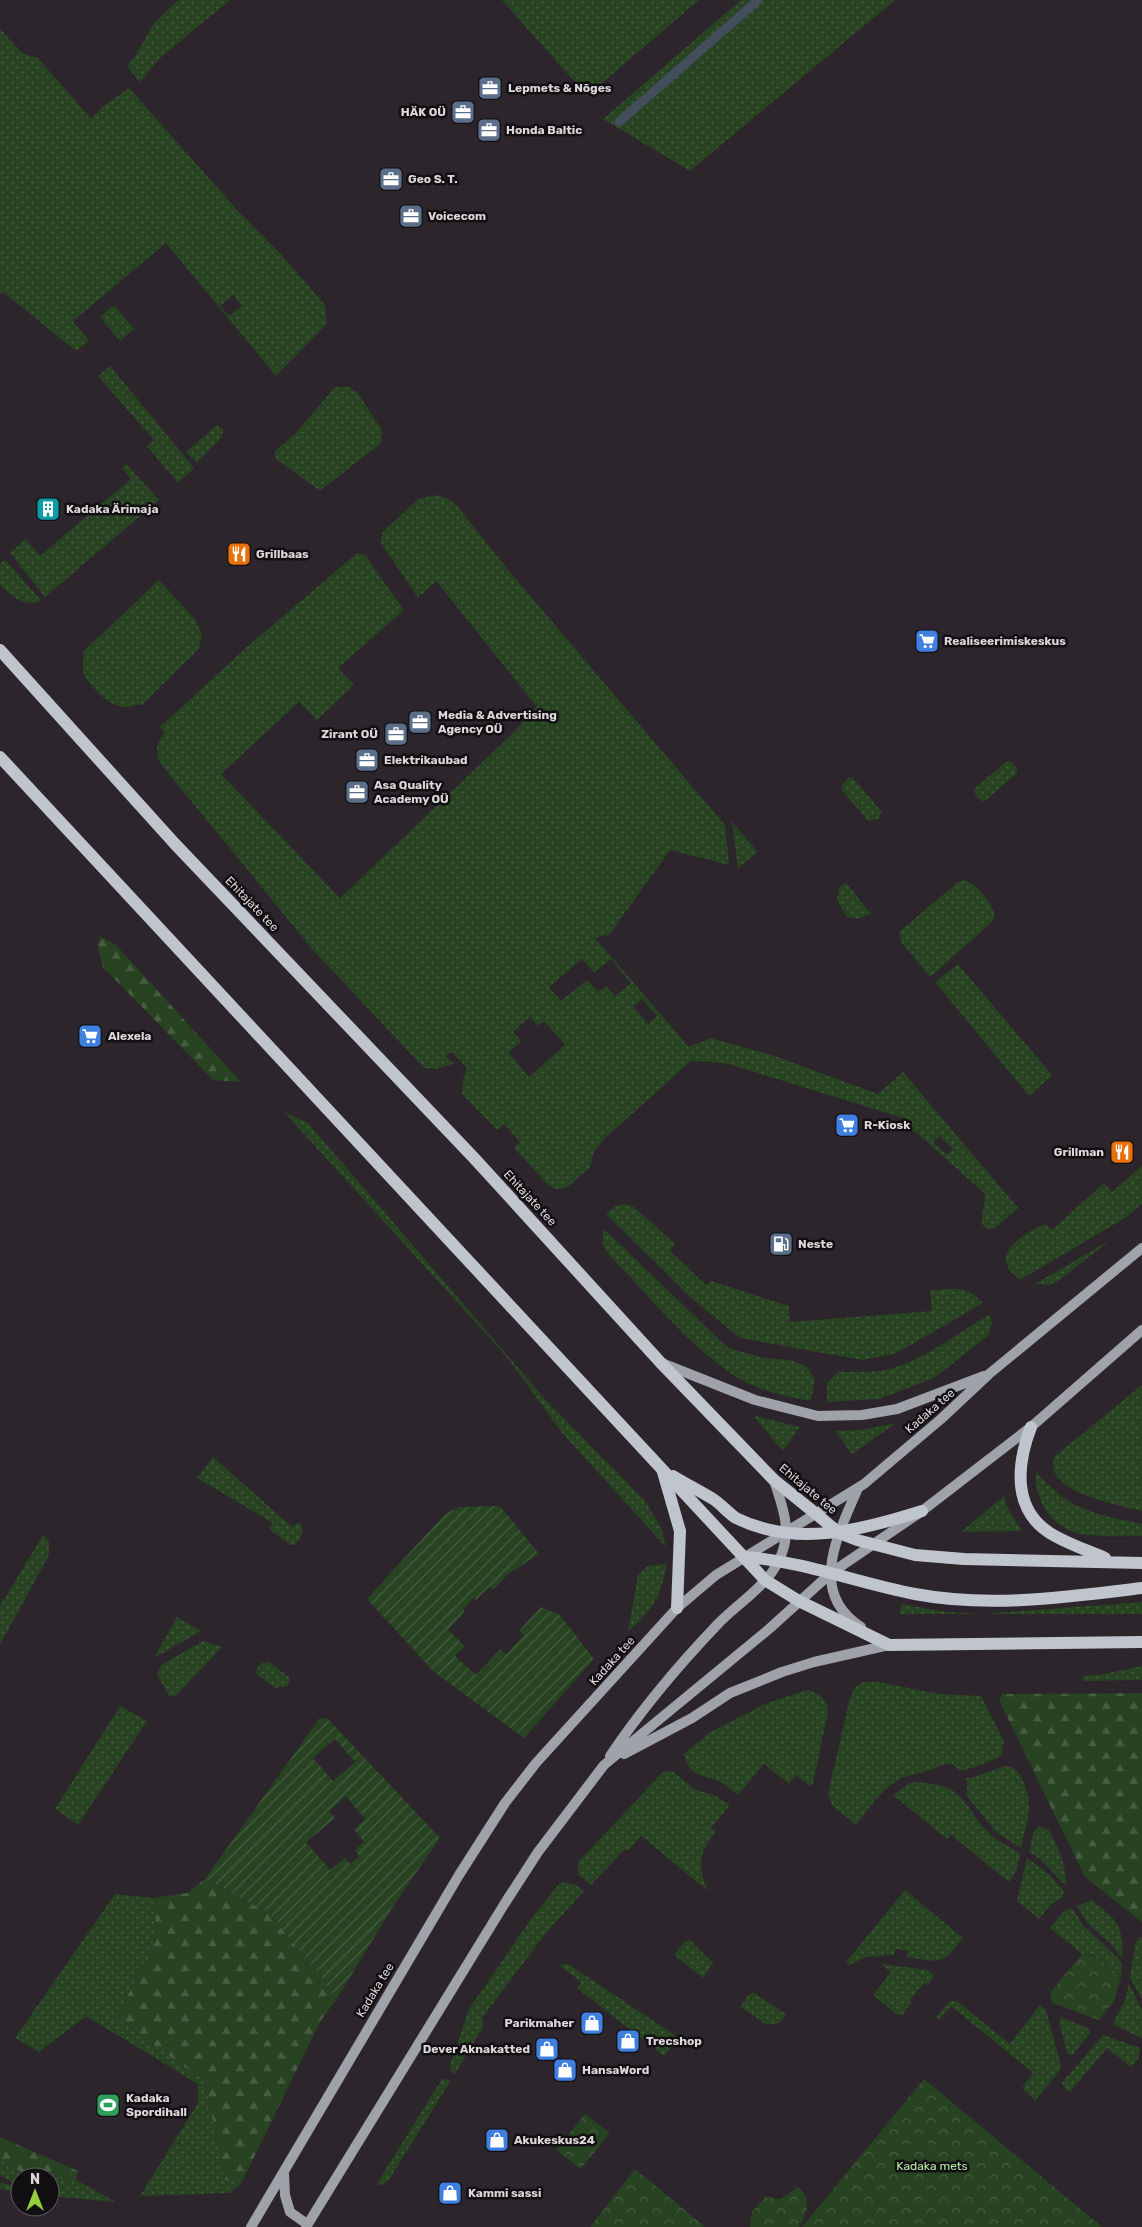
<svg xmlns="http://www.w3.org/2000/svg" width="1142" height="2227" viewBox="0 0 1142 2227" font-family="Rubik,sans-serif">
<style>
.grass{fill:url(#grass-dots);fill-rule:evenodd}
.forest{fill:url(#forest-firs)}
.park{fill:url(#park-crowns)}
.garden{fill:url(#garden-furrows);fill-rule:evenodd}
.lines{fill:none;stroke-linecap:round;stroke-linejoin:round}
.stream{stroke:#424e5c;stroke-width:9}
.secondary{stroke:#9fa2a9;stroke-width:10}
.primary{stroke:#c0c4cd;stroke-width:12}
.labels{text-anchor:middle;stroke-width:5;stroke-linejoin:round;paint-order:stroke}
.poi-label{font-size:12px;font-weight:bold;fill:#dbd7db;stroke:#120f12;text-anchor:start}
.street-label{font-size:12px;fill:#dbd7db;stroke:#120f12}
.park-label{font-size:12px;fill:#b3eda4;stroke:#120f12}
</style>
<defs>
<pattern id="grass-dots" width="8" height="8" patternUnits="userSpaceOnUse" patternTransform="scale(1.25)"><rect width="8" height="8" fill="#284321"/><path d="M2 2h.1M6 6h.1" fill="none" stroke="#475d41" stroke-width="1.8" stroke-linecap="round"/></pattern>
<pattern id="forest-firs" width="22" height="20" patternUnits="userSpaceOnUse" patternTransform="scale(1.25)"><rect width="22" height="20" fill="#284321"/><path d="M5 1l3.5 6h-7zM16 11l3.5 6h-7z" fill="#475d41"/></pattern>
<pattern id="park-crowns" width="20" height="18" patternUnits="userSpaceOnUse" patternTransform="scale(1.25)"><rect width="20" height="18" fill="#284321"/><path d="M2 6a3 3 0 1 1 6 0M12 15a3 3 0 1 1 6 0" fill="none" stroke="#475d41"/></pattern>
<pattern id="garden-furrows" width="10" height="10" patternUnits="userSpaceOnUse" patternTransform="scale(1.25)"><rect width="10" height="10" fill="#284321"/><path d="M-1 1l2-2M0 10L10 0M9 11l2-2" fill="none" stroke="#475d41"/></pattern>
</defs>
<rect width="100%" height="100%" fill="#2c252b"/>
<!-- grass -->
<path class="grass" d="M 178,0 L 230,0 L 160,58 L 140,82 L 127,66 L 136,55 L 154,23 Z
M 502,0 L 699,0 L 587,96 Z
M 741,0 L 895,0 L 690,171 L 603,119 Z
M 0,29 L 22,53 L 38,58 L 91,119 L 102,107 L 129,88 L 239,212 L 279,252 L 325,305 L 327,324 L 276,376 L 166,243 L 73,321 L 89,341 L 76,351 L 3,292 L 0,295 ZM 233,295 L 242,306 L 229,316 L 220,306 Z
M 114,305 L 134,329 L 120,341 L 100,317 Z
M 110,366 L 194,468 L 178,483 L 147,446 L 154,440 L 98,376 Z
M 335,387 L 348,387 L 357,392 L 382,430 L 381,443 L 320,491 L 275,458 L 275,451 L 294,435 Z
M 217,425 L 223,429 L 222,437 L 197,463 L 186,452 Z
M 126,464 L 159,500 L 45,597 L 10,553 L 26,539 L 40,556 L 131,479 L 122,468 Z
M 436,495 L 448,499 L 457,506 L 509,571 L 725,825 L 729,865 L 670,850 L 610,934 L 595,938 L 689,1047 L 711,1038 L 775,1056 L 878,1094 L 903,1072 L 1018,1208 L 995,1228 L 989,1229 L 983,1226 C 980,1216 985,1205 985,1194 L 917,1133 L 908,1129 L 910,1120 L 725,1063 L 691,1061 L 604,1139 L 594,1151 L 590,1167 L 569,1186 L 562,1189 L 555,1189 L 548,1185 L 514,1148 L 520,1142 L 504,1124 L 497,1130 L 462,1094 L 463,1079 L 467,1068 L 452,1052 L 445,1056 L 454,1064 L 436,1069 L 424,1068 L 313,950 L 160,763 C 155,750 156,744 164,733 L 160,727 L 247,647 L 357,553 L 365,555 L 404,610 L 338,668 L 354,685 L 317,720 L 299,702 L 221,774 L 340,898 L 510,736 L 537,707 L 436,581 L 418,598 L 381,543 L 382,533 L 418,499 ZM 582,959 L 594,973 L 611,959 L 631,983 L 615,996 L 606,986 L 598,992 L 587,980 L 561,1001 L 549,987 ZM 642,999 L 657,1016 L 648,1024 L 633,1006 ZM 530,1017 L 538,1026 L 544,1021 L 565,1045 L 529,1077 L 509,1053 L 521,1041 L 513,1032 ZM 939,1136 L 953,1149 L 947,1155 L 933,1142 Z
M 5,560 L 41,600 C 24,608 10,596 0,584 L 0,564 Z
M 159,580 L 195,619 L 202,634 L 199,649 L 142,705 C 135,704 129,708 123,707 C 105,704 93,688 83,674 L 83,652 Z
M 1007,761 L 1010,761 L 1017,768 L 1017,773 L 985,801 L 981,801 L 975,794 L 974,789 Z
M 849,777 L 853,778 L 882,812 L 878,819 L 868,821 L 842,790 L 842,785 Z
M 732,822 L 758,852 L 738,868 Z
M 964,880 C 977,884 992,903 995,916 L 990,924 L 930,977 L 901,942 L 899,932 L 958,882 Z
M 846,883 L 871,914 L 856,919 L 847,917 L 837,900 L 839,888 Z
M 958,964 L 1052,1075 L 1029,1096 L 935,982 Z
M 284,1112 L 308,1123 L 544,1398 L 646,1502 L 662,1530 L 666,1547 L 563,1434 L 507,1357 Z
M 1142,1166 L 1142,1204 L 1125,1218 L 1020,1280 L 1009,1270 L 1005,1259 C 1009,1242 1029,1231 1045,1224 L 1052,1230 L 1104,1183 L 1112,1192 Z
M 625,1204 L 634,1207 L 675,1244 L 670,1251 L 706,1285 L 711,1281 L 789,1306 L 790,1322 L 932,1311 L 930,1290 C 955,1289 966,1284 983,1303 L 895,1354 L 862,1360 L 740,1338 L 689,1296 L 606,1214 L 615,1206 Z
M 604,1229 L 728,1348 L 764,1358 L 790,1360 L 804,1365 L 810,1371 L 815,1380 L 811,1401 C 785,1397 757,1390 735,1376 C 696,1350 663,1313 632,1279 C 623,1269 611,1259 604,1247 C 601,1241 603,1235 604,1229 Z
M 1112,1239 L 1057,1282 L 1049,1285 L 1035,1284 Z
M 990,1314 L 992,1323 L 989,1335 L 934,1378 L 879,1399 L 827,1402 L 827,1383 L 838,1372 C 857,1371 878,1374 896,1367 C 929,1356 960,1332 990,1314 Z
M 1142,1385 L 1142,1511 C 1119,1505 1042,1492 1054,1457 Z
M 756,1416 L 800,1427 L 783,1451 L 754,1417 Z
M 896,1423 L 852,1454 L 835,1431 L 861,1430 Z
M 213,1457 L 292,1527 L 299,1522 C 306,1531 301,1537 295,1545 L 290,1545 L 269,1529 L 273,1523 L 197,1478 Z
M 1036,1472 C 1044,1480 1052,1489 1061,1496 C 1083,1513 1115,1518 1142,1524 L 1142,1536 C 1124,1536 1105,1537 1087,1535 C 1054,1531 1034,1503 1036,1472 Z
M 1004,1496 L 1007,1507 L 1022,1531 L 961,1532 Z
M 43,1535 L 49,1541 L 49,1555 L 0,1645 L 0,1606 Z
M 667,1564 C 659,1601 655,1606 628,1632 L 638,1575 L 648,1566 Z
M 1142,1602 L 1142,1614 L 900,1614 L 901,1604 L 945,1612 L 983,1614 Z
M 177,1617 L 201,1631 L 154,1658 Z
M 203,1641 L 222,1647 L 176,1696 L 169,1696 L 157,1674 L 161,1665 Z
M 269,1662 L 289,1677 L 290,1681 L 287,1686 L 275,1688 L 258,1675 L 256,1672 C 258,1664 261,1663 269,1662 Z
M 1142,1666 L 1142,1680 L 1083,1681 L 1083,1676 L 1099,1675 Z
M 862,1682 L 879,1682 L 939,1694 L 981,1696 L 1004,1741 L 1001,1756 L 976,1767 L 959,1771 C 951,1757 938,1768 928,1771 C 919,1774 910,1774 902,1778 C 883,1786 869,1809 856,1825 L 832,1805 L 828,1794 L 849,1701 L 854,1689 Z
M 808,1690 C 820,1693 827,1699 828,1712 L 813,1783 L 810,1786 L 796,1775 L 789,1784 L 764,1764 L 738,1795 C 732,1791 726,1784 719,1781 C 700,1774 689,1777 684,1754 L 709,1733 L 767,1703 Z
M 120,1706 L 147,1721 L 78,1825 L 55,1809 Z
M 1005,1766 C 1013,1766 1019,1771 1022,1779 C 1035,1805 1027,1821 1021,1848 L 996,1832 L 967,1796 L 967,1783 L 965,1778 L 971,1778 Z
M 664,1771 L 674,1772 L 694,1789 L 716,1796 L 730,1805 L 711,1828 L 716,1832 C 699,1851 697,1868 708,1891 L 641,1836 L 629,1850 L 624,1850 L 591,1885 L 578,1874 L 578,1862 Z
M 917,1782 C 973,1786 961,1810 996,1839 C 1003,1844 1012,1848 1020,1853 L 1016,1872 L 1009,1882 L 951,1835 L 947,1839 L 893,1795 L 909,1783 Z
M 1040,1826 L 1049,1830 C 1058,1848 1067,1866 1066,1886 L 1041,1860 L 1029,1852 L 1034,1830 Z
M 1027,1858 L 1050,1875 L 1064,1892 L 1061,1898 L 1051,1904 L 1039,1919 L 1017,1901 Z
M 564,1882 L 576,1885 L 584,1891 L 546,1933 L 482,2018 L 483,2027 L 455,2074 L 451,2071 L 450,2065 L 469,2009 L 531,1919 L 559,1884 Z
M 905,1890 L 963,1938 C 943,1965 940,1963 907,1957 L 908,1951 L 896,1949 L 894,1955 L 867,1957 L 849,1965 L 846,1962 Z
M 115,1894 L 153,1898 L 157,1934 L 117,2018 L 205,2082 L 225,2180 L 242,2182 L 230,2193 L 140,2196 L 198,2103 L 198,2084 L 86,2016 L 39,2052 L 15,2038 Z
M 1091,1900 C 1116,1918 1125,1927 1122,1959 L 1112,1945 L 1087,1923 L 1077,1906 Z
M 1072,1908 L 1083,1925 L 1118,1958 L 1122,1964 L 1121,1977 L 1114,1975 L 1108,1967 L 1092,1954 L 1082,1954 L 1050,1928 L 1062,1913 Z
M 1141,1937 L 1142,1937 L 1142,1999 L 1130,1978 L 1135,1943 Z
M 685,1941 L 691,1941 L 713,1963 L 703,1978 L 674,1955 Z
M 567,1964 L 570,1965 L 679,2038 L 664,2056 L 577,1988 L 581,1982 L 559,1965 Z
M 881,1964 L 928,1970 L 934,1976 L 928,1985 L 924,1983 L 910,2000 L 912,2002 L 902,2015 L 896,2014 L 873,1995 L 891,1972 Z
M 1129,1984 L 1142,2010 L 1142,2038 L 1114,2025 L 1114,2021 L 1124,2003 Z
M 754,1993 L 786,2014 L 780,2023 L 767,2025 L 740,2007 L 749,1994 Z
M 950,2001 L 957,2001 L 1010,2044 L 1040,2005 L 1046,2010 L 1061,2066 L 1059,2071 L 1035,2101 L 1022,2088 L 1033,2073 L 951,2006 L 940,2019 L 937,2018 L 937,2016 Z
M 1061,2017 L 1088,2028 L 1091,2032 L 1073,2054 L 1070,2055 L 1067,2053 L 1059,2021 Z
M 1103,2035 L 1137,2047 L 1140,2049 L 1138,2059 L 1131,2067 L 1107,2048 L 1070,2092 L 1061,2084 Z
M 442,2079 L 451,2080 L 389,2180 L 381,2185 L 376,2185 Z
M 0,2160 L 23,2173 L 76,2180 L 116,2202 L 50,2196 L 50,2177 L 20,2177 L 20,2193 L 0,2189 L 0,2183 L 18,2186 L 0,2175 Z"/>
<!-- forest -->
<path class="forest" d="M 99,936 L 115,944 L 241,1082 L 213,1080 L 103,967 L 98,949 Z
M 1142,1693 L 1142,1922 L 1085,1877 L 999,1700 L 1002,1694 Z
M 205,1879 L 268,1912 L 323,1979 L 336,2000 L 321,2020 L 242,2182 L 225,2180 L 205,2082 L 117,2018 L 157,1934 L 153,1898 L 187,1893 Z
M 0,2137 L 78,2171 L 76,2180 L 23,2173 L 0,2160 Z"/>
<!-- park -->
<path class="park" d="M 1082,1954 C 1106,1954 1105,1974 1121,1977 L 1114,2001 L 1099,2020 L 1052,2003 L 1050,1993 Z
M 924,2079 L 1102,2227 L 802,2227 Z
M 585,2114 L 610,2133 L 581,2169 L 556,2150 Z
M 635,2169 L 703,2225 L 705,2227 L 590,2227 Z
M 798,2187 C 813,2198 807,2213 799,2227 L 750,2227 L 752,2212 L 765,2197 L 780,2199 Z"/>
<!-- garden -->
<path class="garden" d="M 500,1506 L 539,1554 L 507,1575 L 493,1590 L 489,1587 L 476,1600 L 474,1598 L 463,1609 L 465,1611 L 448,1630 L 465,1646 L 455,1656 L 476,1675 L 501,1649 L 506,1654 L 524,1635 L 519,1631 L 541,1607 L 560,1615 L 594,1659 L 524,1738 L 434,1672 L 367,1599 L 445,1514 L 459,1507 Z
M 327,1718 L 440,1838 L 394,1905 L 336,2000 L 323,1979 L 268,1912 L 205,1879 L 319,1719 ZM 335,1739 L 355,1762 L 333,1781 L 313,1758 ZM 346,1796 L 365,1819 L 354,1829 L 364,1842 L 355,1850 L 359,1856 L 350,1864 L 345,1858 L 330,1870 L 306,1842 L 335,1818 L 329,1811 Z"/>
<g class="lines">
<!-- stream -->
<path class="stream" d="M 619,122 L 758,0"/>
<!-- secondary -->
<path class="secondary" d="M 664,1364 L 755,1400 L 818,1416 L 862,1415 L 897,1409 L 984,1376
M 858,1488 C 838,1535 807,1592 861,1627
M 624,1754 L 692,1718 L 730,1693 L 782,1672 L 814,1662 L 889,1645
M 610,1756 C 641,1710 677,1667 716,1626 C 738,1602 774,1583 783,1550 C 791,1526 781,1503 774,1480
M 284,2174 L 285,2195 L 290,2212 L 307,2224
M 251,2227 L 459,1875 L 505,1803 L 536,1763 L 677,1608 L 716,1575 L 864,1484 L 941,1419 L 989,1374 L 1142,1248
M 306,2227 L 505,1903 L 538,1852 L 604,1765 L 769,1629 L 831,1573 L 922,1511 L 1031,1427 L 1142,1330"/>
<!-- primary -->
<path class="primary" d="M 0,650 L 175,844 L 474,1158 L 661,1363 L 774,1480 L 815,1513 L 839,1533 L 857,1540 L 915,1555 L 964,1559 L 1142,1563
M 0,757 L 765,1580 L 799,1601 L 889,1645 L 1142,1642
M 1031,1427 C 1016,1466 1012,1513 1055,1536 C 1071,1545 1089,1551 1105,1558
M 663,1472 L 680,1531 L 677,1608
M 673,1476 C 686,1484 700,1491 713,1499 C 721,1504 728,1513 736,1518 C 796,1548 862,1530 922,1511
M 744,1557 C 803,1561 858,1583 915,1594 C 989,1608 1068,1597 1142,1588"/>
</g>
<!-- icons -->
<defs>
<g id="office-square" transform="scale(1.25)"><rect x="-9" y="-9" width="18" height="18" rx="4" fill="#5c6f8a" stroke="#120f12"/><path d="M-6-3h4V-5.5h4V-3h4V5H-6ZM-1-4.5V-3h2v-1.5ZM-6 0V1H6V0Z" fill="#fff"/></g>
<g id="building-square" transform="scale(1.25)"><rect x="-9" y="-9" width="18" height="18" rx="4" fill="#0f9aa8" stroke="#120f12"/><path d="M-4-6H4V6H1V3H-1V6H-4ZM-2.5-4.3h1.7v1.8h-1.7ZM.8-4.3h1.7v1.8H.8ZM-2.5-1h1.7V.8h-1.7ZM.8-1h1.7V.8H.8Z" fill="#fff"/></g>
<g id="restaurant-square" transform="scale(1.25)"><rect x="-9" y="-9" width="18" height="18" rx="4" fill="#e8710a" stroke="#120f12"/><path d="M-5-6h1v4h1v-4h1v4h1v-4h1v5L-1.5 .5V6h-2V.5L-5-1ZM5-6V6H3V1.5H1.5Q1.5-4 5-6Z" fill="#fff"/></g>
<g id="supermarket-square" transform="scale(1.25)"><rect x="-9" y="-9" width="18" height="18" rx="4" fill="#3f7fe0" stroke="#120f12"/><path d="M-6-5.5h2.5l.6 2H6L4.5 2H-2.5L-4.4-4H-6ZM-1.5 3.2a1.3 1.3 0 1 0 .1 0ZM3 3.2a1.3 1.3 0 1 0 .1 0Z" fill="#fff"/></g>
<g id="fuel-square" transform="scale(1.25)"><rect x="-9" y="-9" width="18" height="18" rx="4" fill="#5c6f8a" stroke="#120f12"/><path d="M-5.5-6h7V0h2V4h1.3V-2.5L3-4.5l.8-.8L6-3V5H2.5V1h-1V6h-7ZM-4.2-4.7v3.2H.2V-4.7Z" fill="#fff"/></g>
<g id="shop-square" transform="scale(1.25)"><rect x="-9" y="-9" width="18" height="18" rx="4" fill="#3f7fe0" stroke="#120f12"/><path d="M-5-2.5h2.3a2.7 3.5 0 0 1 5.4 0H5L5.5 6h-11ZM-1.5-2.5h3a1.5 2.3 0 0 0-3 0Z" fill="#fff"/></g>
<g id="stadium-square" transform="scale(1.25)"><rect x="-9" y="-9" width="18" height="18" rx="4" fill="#2e9e5b" stroke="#120f12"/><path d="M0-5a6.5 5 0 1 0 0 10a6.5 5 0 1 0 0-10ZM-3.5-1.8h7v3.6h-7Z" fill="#fff"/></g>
</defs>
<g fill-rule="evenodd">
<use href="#office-square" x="490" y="88"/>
<use href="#office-square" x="463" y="112"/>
<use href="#office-square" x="489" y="130"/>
<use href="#office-square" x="391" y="179"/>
<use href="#office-square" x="411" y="216"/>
<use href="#building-square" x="48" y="509"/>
<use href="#restaurant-square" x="239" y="554"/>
<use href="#supermarket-square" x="927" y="641"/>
<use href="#office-square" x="420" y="722"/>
<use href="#office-square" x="396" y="734"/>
<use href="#office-square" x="367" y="760"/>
<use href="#office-square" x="357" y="792"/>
<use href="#supermarket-square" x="90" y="1036"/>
<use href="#supermarket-square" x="847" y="1125"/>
<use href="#restaurant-square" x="1122" y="1152"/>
<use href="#fuel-square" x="781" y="1244"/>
<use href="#shop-square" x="592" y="2023"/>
<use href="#shop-square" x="628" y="2041"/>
<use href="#shop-square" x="547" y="2049"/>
<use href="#shop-square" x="565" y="2070"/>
<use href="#stadium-square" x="108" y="2105"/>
<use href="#shop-square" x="497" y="2140"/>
<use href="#shop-square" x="450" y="2193"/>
</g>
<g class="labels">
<!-- poi labels -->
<g class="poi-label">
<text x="508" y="92">Lepmets &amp; Nõges</text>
<text x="446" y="116" text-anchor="end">HÄK OÜ</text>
<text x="506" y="134">Honda Baltic</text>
<text x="408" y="183">Geo S. T.</text>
<text x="428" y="220">Voicecom</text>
<text x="66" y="513">Kadaka Ärimaja</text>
<text x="256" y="558">Grillbaas</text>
<text x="944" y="645">Realiseerimiskeskus</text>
<text x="438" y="719">Media &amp; Advertising<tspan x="438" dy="14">Agency OÜ</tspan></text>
<text x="378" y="738" text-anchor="end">Zirant OÜ</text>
<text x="384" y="764">Elektrikaubad</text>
<text x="374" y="789">Asa Quality<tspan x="374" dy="14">Academy OÜ</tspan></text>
<text x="108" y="1040">Alexela</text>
<text x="864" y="1129">R-Kiosk</text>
<text x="1104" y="1156" text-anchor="end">Grillman</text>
<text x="798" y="1248">Neste</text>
<text x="574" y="2027" text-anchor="end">Parikmaher</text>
<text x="646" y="2045">Trecshop</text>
<text x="530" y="2053" text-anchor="end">Dever Aknakatted</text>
<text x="582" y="2074">HansaWord</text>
<text x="126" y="2102">Kadaka<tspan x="126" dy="14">Spordihall</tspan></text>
<text x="514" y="2144">Akukeskus24</text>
<text x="468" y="2197">Kammi sassi</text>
</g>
<!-- street labels -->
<g class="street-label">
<text transform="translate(252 904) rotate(46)" y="4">Ehitajate tee</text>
<text transform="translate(530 1198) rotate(47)" y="4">Ehitajate tee</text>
<text transform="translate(930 1411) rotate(-41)" y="4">Kadaka tee</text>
<text transform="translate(808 1489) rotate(40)" y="4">Ehitajate tee</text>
<text transform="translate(612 1661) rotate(-48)" y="4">Kadaka tee</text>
<text transform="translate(375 1990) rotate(-59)" y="4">Kadaka tee</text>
</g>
<!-- park labels -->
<g class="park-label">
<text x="932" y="2170">Kadaka mets</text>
</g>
</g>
<!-- north arrow -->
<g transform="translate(35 2192)"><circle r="24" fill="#120f12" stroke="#625f62"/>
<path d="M0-4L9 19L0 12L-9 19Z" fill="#94cc3c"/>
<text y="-8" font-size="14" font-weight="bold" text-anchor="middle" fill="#dbd7db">N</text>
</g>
</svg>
